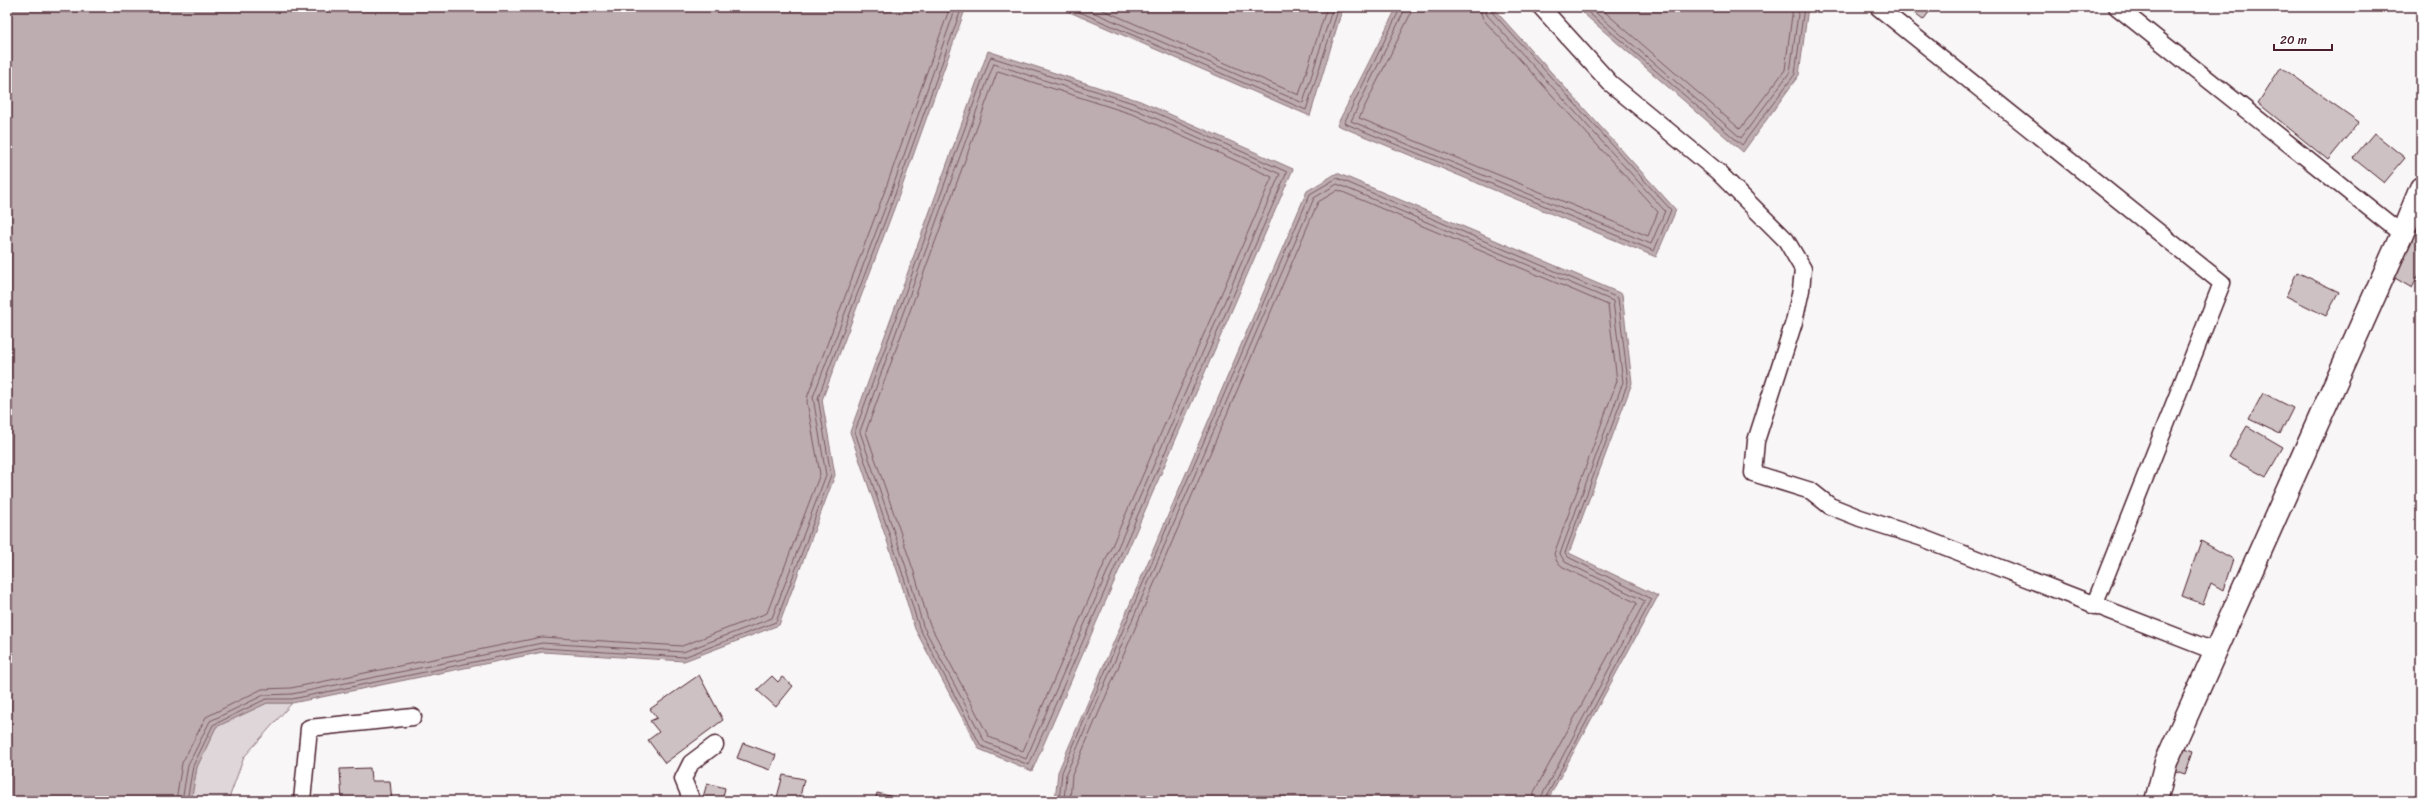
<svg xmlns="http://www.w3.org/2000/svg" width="2428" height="808" viewBox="0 0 2428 808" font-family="Sriracha,sans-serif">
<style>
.green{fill:#ded6d9;stroke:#947a82}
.water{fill:#bdadb0;stroke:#8f747b}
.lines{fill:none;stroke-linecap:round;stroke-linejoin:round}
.shore{stroke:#785860;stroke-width:1}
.building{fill:#cdc1c4;stroke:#4a1f2b}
.street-casing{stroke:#4a1f2b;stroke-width:19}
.secondary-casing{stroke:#4a1f2b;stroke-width:25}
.street{stroke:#fff;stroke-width:16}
.secondary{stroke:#fff;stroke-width:22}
</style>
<rect width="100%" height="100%" fill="#f8f6f7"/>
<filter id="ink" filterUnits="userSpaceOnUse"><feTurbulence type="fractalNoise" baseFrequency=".025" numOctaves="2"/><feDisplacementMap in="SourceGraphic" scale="8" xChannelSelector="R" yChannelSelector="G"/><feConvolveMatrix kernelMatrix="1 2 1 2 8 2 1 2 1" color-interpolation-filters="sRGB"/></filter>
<g filter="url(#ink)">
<!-- green -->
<path class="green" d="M 267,703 L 292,703 L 244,757 L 228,801 L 191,801 L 197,767 L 216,727 Z"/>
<!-- water -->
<path class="water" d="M 7,7 L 966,7 L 898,198 L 822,400 L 835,475 L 779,625 L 684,661 L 543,652 L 292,703 L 267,703 L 216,727 L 197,767 L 191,801 L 7,801 Z
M 1058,7 L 1343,7 L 1310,116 Z
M 1397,7 L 1492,7 L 1676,210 L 1656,257 L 1337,125 Z
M 1576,7 L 1808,7 L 1799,75 L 1743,152 Z
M 988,51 L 1140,101 L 1293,169 L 1032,771 L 979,749 L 915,629 L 900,579 L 850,432 Z
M 1337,173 L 1622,294 L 1632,383 L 1569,553 L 1658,596 L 1547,801 L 1055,801 L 1058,772 L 1307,191 Z"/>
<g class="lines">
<!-- shore -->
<path class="shore" d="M 1068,7 L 1306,110 L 1339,7
M 1081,7 L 1303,103 L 1333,7
M 1096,7 L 1299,95 L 1327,7
M 1401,7 L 1344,123 L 1654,251 L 1671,210 L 1491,11 L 1490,7
M 1406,7 L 1351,121 L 1651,244 L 1665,211 L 1487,15 L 1485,7
M 1412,7 L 1410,15 L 1359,118 L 1648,236 L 1658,212 L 1483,19 L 1479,7
M 1582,7 L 1742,145 L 1795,74 L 1804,7
M 1589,7 L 1741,138 L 1790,72 L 1799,7
M 1599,7 L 1740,129 L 1785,70 L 1793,7
M 991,57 L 1139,105 L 1287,172 L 1029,765 L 981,746 L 919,627 L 904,578 L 855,432 Z
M 994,64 L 1137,110 L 1280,174 L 1026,759 L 985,742 L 923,626 L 909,576 L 860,432 Z
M 998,71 L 1135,115 L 1272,177 L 1023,751 L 989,737 L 929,623 L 915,575 L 866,432 Z
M 176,801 L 182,763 L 206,717 L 262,689 L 291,688 L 542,637 L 682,646 L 767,613 L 820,474 L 807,402 L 808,395 L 884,193 L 950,7
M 182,801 L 188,765 L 210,721 L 264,695 L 292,694 L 542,643 L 683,652 L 772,618 L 826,475 L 813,397 L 890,195 L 956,7
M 187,801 L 193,766 L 213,725 L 266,699 L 292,699 L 543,648 L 684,657 L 776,622 L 831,475 L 818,398 L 894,197 L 962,7
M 1059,801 L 1062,772 L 1310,194 L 1337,178 L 1618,298 L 1628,382 L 1565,553 L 1568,557 L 1652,599 L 1544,801
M 1064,801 L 1066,774 L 1314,198 L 1337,184 L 1613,301 L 1623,382 L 1560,554 L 1565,562 L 1645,601 L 1539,801
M 1070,801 L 1072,775 L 1318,202 L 1338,190 L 1608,305 L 1617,381 L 1554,554 L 1557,562 L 1563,567 L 1637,603 L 1534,792 L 1533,801"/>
</g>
<!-- building -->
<path class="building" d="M 1906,7 L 1933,7 L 1923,20 Z
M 2281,67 L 2359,122 L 2328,160 L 2258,103 Z
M 2374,133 L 2405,158 L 2384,183 L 2353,158 Z
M 2416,224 L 2421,227 L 2421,271 L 2412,288 L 2388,274 Z
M 2297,272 L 2339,292 L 2326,316 L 2286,296 Z
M 2263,393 L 2293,408 L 2280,434 L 2249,419 Z
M 2247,426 L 2283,447 L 2266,477 L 2229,457 Z
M 2201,541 L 2233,559 L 2223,590 L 2211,583 L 2203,604 L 2182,596 Z
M 699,675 L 723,720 L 665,763 L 648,740 L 659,732 L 650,721 L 657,718 L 650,709 Z
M 772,676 L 778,682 L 782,677 L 793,686 L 776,707 L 757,690 Z
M 743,743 L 776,755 L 770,770 L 737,758 Z
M 2181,747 L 2193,751 L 2185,775 L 2173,771 Z
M 370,768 L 371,781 L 390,781 L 392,801 L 342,801 L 340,769 Z
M 783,775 L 804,779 L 799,801 L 776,801 Z
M 707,783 L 725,788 L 722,801 L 702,801 Z
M 877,793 L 894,797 L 893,801 L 875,801 Z"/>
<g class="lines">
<!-- street casing -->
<g class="street-casing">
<path id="street" d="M 1541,7 L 1610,83 L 1718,172 L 1786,240 L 1803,269 L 1801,290 L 1794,322 L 1756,441 L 1753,473 L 1811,491 L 1830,506 L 1860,518 L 1920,537 L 2214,651
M 1878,7 L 2222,283 L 2094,606
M 2117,7 L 2402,234
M 302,801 L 309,728 L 413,717
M 692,801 L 683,779 L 691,763 L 715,745"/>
</g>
<!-- secondary casing -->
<g class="secondary-casing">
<path id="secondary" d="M 2156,801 L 2166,762 L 2402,234 L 2421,188"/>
</g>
<!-- street -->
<use href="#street" class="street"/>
<!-- secondary -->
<use href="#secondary" class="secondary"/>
</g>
</g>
<!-- margin -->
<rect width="2428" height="808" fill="none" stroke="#fff" stroke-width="24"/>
<rect x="12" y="12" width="2404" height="784" fill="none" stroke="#4a1f2b" stroke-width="1.5" filter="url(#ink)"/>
<!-- scale -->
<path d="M2274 44v6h58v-6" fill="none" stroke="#4a1f2b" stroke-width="2"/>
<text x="2280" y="44" font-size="12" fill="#4a1f2b" stroke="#ffffff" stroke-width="3" paint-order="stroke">20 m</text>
</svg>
